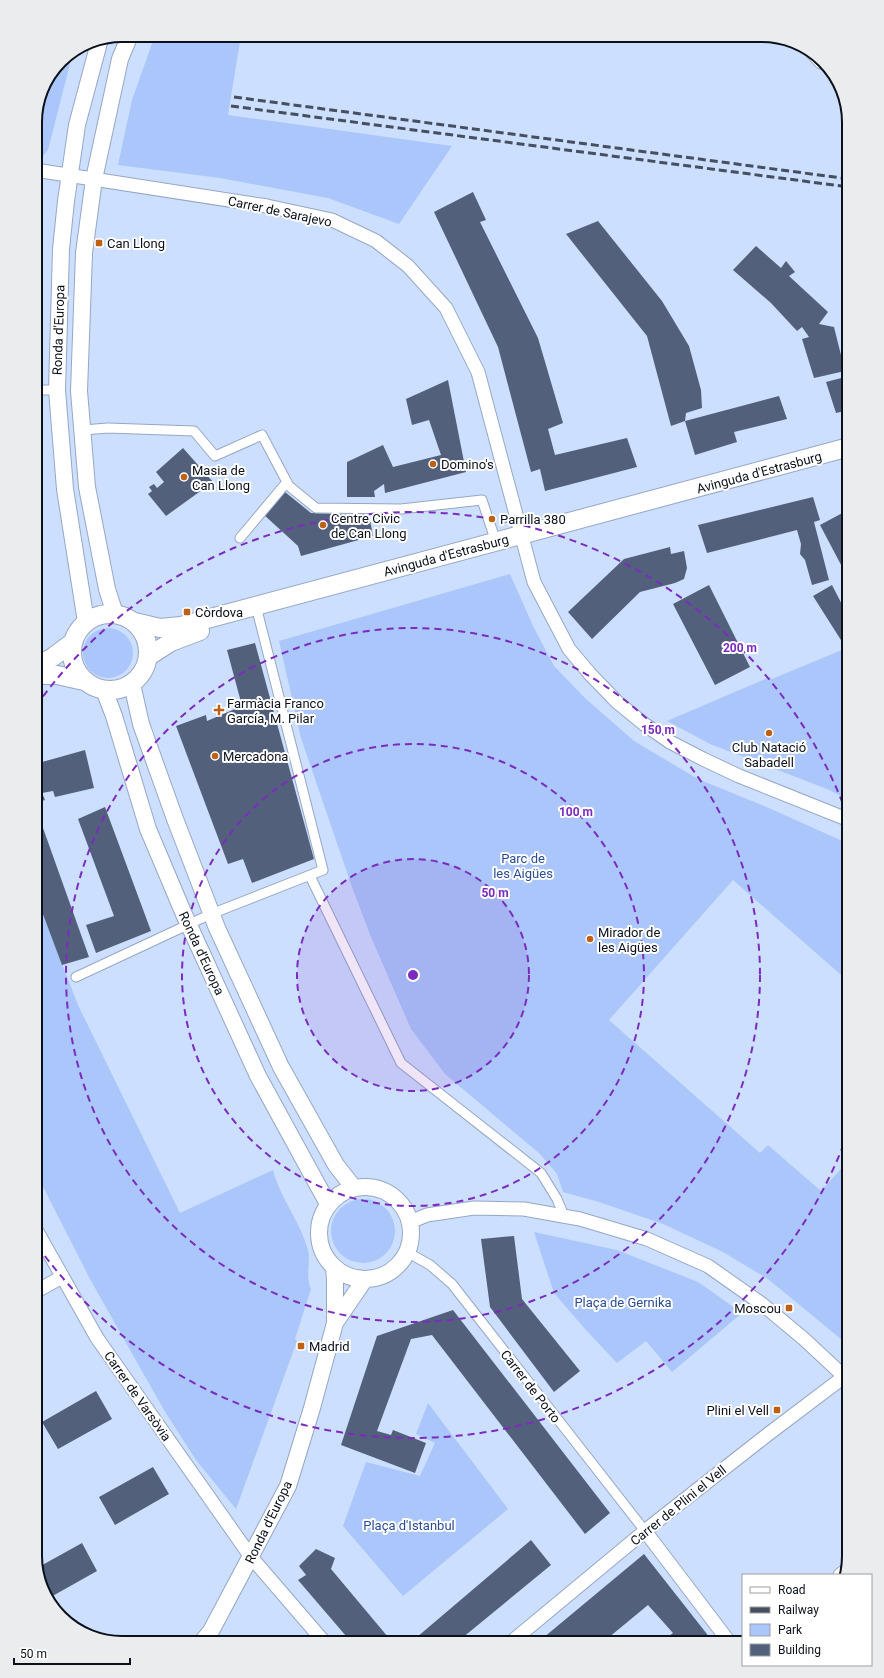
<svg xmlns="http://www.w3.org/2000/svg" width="884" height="1678" viewBox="0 0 884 1678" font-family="Roboto,sans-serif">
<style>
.green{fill:#aac6fa}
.building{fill:#52607b}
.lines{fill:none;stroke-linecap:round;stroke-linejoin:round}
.pedestrian-casing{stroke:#96a7c5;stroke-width:11}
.minor-casing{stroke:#96a7c5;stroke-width:15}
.tertiary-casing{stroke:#96a7c5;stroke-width:18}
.secondary-casing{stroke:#96a7c5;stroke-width:20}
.pedestrian{stroke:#fff;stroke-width:9}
.minor{stroke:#fff;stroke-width:13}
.tertiary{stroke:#fff;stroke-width:16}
.secondary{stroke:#fff;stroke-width:18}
.rail{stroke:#464f60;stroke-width:3;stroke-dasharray:8 4;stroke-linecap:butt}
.ring{fill:none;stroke:#7b2cbf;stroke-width:2;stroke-dasharray:7 5}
.poi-dot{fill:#be6114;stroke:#fff;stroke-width:1.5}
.labels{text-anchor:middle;stroke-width:4;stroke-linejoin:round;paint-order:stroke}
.street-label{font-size:13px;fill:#0b111b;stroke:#fff}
.poi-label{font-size:13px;fill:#0b111b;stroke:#fff;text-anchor:start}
.park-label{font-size:13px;fill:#2b4d93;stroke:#fff}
.rim{fill:none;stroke:#0b111b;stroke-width:2}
.centre{fill:#7b2cbf;stroke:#fff;stroke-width:2}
.ring-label{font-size:12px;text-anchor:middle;font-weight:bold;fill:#7b2cbf;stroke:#fff;stroke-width:4;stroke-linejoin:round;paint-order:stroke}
</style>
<rect width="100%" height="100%" fill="#cddffe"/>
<!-- green -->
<path class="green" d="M 155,35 L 241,35 L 228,115 L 452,146 L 399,224 L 328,198 L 220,178 L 118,165 L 132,100 Z
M 73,52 L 48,150 L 40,159 L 35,158 C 35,116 34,78 73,52 Z
M 510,574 L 533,626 L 554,666 L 586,699 L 634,741 L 698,779 L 771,809 L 849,844 L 849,980 L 848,981 L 733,880 L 609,1020 L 760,1153 L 768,1145 L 821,1191 L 849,1160 L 849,1343 L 847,1344 L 768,1279 L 723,1252 L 663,1224 L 599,1202 L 563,1192 L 557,1174 L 540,1154 L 445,1074 L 411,1029 L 371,937 L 352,887 L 301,738 L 279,641 Z
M83 653a25 25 0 1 1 50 0a25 25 0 1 1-50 0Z
M 849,647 L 849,800 L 827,789 L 710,744 L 667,721 L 770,677 L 772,679 Z
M 35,894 L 78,1005 L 180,1213 L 273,1170 C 280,1198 300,1221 308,1250 C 311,1262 305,1278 311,1289 L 295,1339 L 297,1341 L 236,1509 L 196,1460 L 164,1410 L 90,1279 L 35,1171 Z
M331 1231a32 32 0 1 1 64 0a32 32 0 1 1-64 0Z
M 534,1232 L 617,1250 L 698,1282 L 742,1313 L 672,1372 L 646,1341 L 617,1363 L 585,1329 L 554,1293 Z
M 428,1403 L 508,1509 L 403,1596 L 343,1526 L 366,1462 L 420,1476 L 435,1443 L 416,1434 Z"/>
<!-- building -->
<path class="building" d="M 473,192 L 486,220 L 480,222 L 538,338 L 563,423 L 548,429 L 555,455 L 627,438 L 637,467 L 545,491 L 540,469 L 531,472 L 498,347 L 434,212 Z
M 598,221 L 662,301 L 689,346 L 701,390 L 702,408 L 686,413 L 685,421 L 779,396 L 787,419 L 734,432 L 737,442 L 695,455 L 685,421 L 671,426 L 647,336 L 566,234 Z
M 756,246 L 781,268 L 786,261 L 795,272 L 789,276 L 828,312 L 819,324 L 834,327 L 845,371 L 814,378 L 802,339 L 809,337 L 802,327 L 797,331 L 771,303 L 733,270 Z
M 849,376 L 849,410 L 836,413 L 826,382 Z
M 448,380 L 466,472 L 385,493 L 384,484 L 374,491 L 375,497 L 347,497 L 347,462 L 383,445 L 393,467 L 441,455 L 429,420 L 412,425 L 406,399 Z
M 183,448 L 213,482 L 166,516 L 148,494 L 152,491 L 149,487 L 154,484 L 157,488 L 164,482 L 156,472 Z
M 849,482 L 849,497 L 845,483 Z
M 285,492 L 311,513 L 369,515 L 373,536 L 301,556 L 298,546 L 263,514 Z
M 813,497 L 820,520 L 814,522 L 829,580 L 812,585 L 805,560 L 800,554 L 801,544 L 797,530 L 707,553 L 698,525 Z
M 848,510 L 849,513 L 849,580 L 820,525 Z
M 670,547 L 671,554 L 684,551 L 687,568 L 684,579 L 675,583 L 640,592 L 592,639 L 568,612 L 624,559 Z
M 709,585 L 750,667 L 715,685 L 673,604 Z
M 832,585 L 849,618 L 849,646 L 846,648 L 813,596 Z
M 255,643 L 314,859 L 252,883 L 243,859 L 228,864 L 176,726 L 206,715 L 207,721 L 242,706 L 227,650 Z
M 35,723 L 43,753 L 35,755 Z
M 85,750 L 94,788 L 55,797 L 53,791 L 42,793 L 45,800 L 35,803 L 35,764 Z
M 105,807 L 151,931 L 96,953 L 86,925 L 114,916 L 78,819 Z
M 43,828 L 89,957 L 62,965 L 35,893 L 35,832 Z
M 514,1236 L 522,1299 L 580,1371 L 554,1392 L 490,1307 L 481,1239 Z
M 453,1310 L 610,1513 L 585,1534 L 432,1335 L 411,1339 L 377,1431 L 391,1435 L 393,1430 L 426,1443 L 415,1473 L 341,1445 L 377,1336 Z
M 96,1391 L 112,1419 L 58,1449 L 42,1422 Z
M 153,1467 L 169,1494 L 115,1525 L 99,1497 Z
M 531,1540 L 551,1565 L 456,1643 L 410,1643 Z
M 82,1543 L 97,1571 L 49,1598 L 42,1590 L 37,1568 Z
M 316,1549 L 335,1558 L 331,1569 L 393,1643 L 352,1643 L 298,1580 L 306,1575 L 299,1566 Z
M 644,1554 L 714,1643 L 660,1643 L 673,1633 L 648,1605 L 602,1643 L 537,1643 Z"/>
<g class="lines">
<!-- pedestrian casing -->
<g class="pedestrian-casing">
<path id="pedestrian" d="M 35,390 L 57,390
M 83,430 L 108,428 L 194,431 L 215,456 L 262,435 L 289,486 L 316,508 L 401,509 L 482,500 L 496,542
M 240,538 L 287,482
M 310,876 L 401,1063 L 541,1173 L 557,1199 L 564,1216
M 76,977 L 211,914 L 323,870 L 258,614
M 407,1252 L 430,1265 L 452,1284 L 645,1531"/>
</g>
<!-- minor casing -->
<g class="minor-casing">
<path id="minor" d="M 809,49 L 821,62
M 35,170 L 267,206 L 332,220 L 376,241 L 408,266 L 446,308 L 478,372 L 534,582 L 569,649 L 590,674 L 617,702 L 644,724 L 670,742 L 703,759 L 739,776 L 849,820
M 410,1222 L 427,1215 L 474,1208 L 524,1209 L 580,1219 L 647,1239 L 708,1266 L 762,1304 L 804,1339 L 849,1381
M 35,1228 L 97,1338 L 251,1557 L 325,1643
M 35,1292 L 62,1277
M 645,1531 L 730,1643
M 840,1575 L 844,1572
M 510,1643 L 651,1526 L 767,1435 L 849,1373"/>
</g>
<!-- tertiary casing -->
<g class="tertiary-casing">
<path id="tertiary" d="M 115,614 L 107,589 L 87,487 L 79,391 L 84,253 L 94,179 L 120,59 L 130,35
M 86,622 L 65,489 L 57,390 L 61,249 L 66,201 L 77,125 L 100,39
M 132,684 L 141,724 L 175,819 L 217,928 L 281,1067 L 336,1165 L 354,1188
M 104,690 L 114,716 L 148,829 L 183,912 L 258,1076 L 328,1204
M319 1233a46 46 0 1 1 92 0a46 46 0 1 1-92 0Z
M 335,1323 L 365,1279
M 201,1643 L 211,1631 L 288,1486 L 312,1408 L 335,1323 L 335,1280 L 334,1268"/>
</g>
<!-- secondary casing -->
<g class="secondary-casing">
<path id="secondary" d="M72 652a38 38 0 1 1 76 0a38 38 0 1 1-76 0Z
M 135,622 L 160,628 L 181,626 L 849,447
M 149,656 L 171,642 L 200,631
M 35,667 L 53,657 L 73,642
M 35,675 L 57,675 L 84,681"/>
</g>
<!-- pedestrian -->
<use href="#pedestrian" class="pedestrian"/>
<!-- minor -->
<use href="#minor" class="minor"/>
<!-- tertiary -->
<use href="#tertiary" class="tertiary"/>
<!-- secondary -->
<use href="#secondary" class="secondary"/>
<!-- rail -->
<path class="rail" d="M 234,97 L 849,179
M 231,106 L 849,187"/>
</g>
<!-- distance rings -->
<circle cx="413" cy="975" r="116" fill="#7b2cbf" fill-opacity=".12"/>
<g class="ring">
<circle cx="413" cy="975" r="116"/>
<circle cx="413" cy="975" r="231"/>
<circle cx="413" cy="975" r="347"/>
<path d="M848 1133A463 463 0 0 1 36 1244M36 706A463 463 0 0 1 848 817"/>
</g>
<!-- markers -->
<g class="poi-dot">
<rect x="95" y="239" width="8" height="8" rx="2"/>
<circle cx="433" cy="464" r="4"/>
<circle cx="184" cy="477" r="4"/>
<circle cx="492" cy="519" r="4"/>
<circle cx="323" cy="525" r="4"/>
<rect x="183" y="608" width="8" height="8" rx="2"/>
<path d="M217 704h4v4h4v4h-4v4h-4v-4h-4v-4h4z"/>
<circle cx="769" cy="733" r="4"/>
<circle cx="215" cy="756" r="4"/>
<circle cx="590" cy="939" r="4"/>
<rect x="785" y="1304" width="8" height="8" rx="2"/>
<rect x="297" y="1342" width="8" height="8" rx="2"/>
<rect x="773" y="1406" width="8" height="8" rx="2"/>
</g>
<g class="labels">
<!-- street labels -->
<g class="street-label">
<text transform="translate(280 211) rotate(12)" y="5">Carrer de Sarajevo</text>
<text transform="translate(58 330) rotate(-88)" y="5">Ronda d'Europa</text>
<text transform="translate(759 472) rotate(-15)" y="5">Avinguda d'Estrasburg</text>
<text transform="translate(446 555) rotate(-15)" y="5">Avinguda d'Estrasburg</text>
<text transform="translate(202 953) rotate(65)" y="5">Ronda d'Europa</text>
<text transform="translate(531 1386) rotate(52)" y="5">Carrer de Porto</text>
<text transform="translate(138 1396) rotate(55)" y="5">Carrer de Varsòvia</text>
<text transform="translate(678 1505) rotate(-39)" y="5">Carrer de Plini el Vell</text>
<text transform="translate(268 1522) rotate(-64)" y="5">Ronda d'Europa</text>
</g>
<!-- poi labels -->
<g class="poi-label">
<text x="107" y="248">Can Llong</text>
<text x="441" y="469">Domino's</text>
<text x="192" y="475">Masia de<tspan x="192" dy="15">Can Llong</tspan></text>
<text x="331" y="523">Centre Civic<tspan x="331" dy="15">de Can Llong</tspan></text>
<text x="500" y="524">Parrilla 380</text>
<text x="195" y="617">Còrdova</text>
<text x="227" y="708">Farmàcia Franco<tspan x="227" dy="15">García, M. Pilar</tspan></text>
<text x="769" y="752" text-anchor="middle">Club Natació<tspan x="769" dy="15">Sabadell</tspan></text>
<text x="223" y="761">Mercadona</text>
<text x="598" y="937">Mirador de<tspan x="598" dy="15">les Aigües</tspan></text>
<text x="781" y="1313" text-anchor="end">Moscou</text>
<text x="309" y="1351">Madrid</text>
<text x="769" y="1415" text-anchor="end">Plini el Vell</text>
</g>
<!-- park labels -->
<g class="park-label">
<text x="523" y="863">Parc de<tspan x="523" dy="15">les Aigües</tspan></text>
<text x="623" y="1307">Plaça de Gernika</text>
<text x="409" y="1530">Plaça d'Istanbul</text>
</g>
</g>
<!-- crop -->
<path d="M0 0H884V1678H0ZM122 42H762A80 80 0 0 1 842 122V1556A80 80 0 0 1 762 1636H122A80 80 0 0 1 42 1556V122A80 80 0 0 1 122 42Z" fill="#ebeced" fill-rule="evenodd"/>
<path class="rim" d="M122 42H762A80 80 0 0 1 842 122V1556A80 80 0 0 1 762 1636H122A80 80 0 0 1 42 1556V122A80 80 0 0 1 122 42Z"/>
<circle cx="413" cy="975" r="6" class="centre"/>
<g class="ring-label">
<text x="740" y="652">200 m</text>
<text x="658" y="734">150 m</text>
<text x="576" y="816">100 m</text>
<text x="495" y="897">50 m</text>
</g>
<!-- legend -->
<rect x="742" y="1574" width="130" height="92" fill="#ffffff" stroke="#9da0a4"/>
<rect x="750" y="1587" width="20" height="6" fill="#ffffff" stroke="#9da0a4"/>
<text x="778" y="1594" font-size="12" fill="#0b111b">Road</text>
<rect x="750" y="1607" width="20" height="6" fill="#464f60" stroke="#9da0a4"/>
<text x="778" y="1614" font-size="12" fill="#0b111b">Railway</text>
<rect x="750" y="1624" width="20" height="12" fill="#aac6fa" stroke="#9da0a4"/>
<text x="778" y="1634" font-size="12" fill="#0b111b">Park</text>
<rect x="750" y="1644" width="20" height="12" fill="#52607b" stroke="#9da0a4"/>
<text x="778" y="1654" font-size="12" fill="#0b111b">Building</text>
<!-- scale -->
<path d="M14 1658v6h116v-6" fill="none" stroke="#0b111b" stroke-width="2"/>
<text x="20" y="1658" font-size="12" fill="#0b111b" stroke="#ffffff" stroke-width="3" paint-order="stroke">50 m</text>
</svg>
